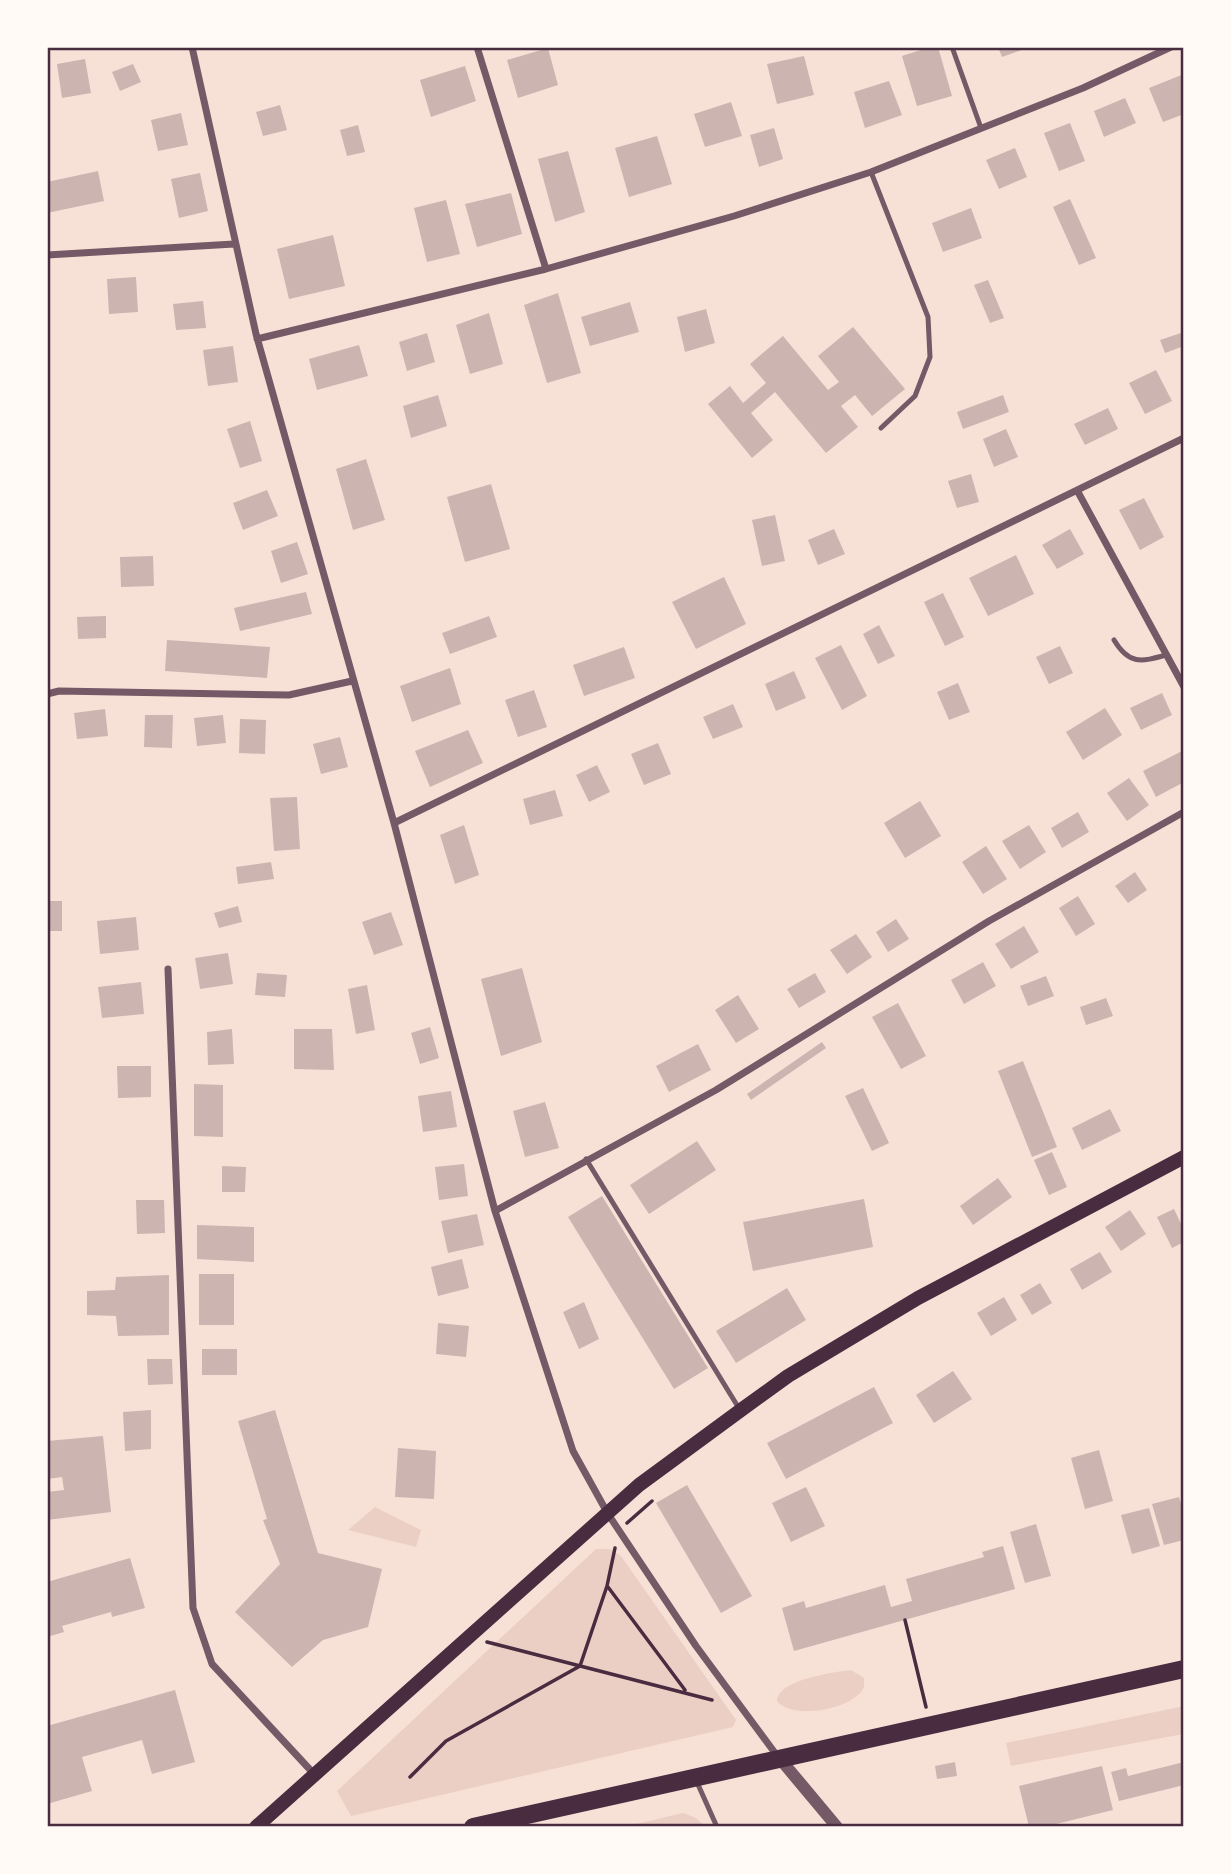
<svg xmlns="http://www.w3.org/2000/svg" width="1231" height="1874" viewBox="0 0 1231 1874" font-family="'PT Sans',sans-serif">
<style>
.green{fill:#ebcfc5}
.building{fill:#ccb4b1}
.lines{fill:none;stroke-linecap:round;stroke-linejoin:round}
.path{stroke:#4a2c40;stroke-width:3.5}
.service{stroke:#755966;stroke-width:5}
.minor{stroke:#755966;stroke-width:7}
.tertiary{stroke:#755966;stroke-width:12}
.secondary{stroke:#4a2c40;stroke-width:14}
.primary{stroke:#4a2c40;stroke-width:18}
.neatline{fill:none;stroke:#4a2c40;stroke-width:2.5}
</style>
<rect width="100%" height="100%" fill="#f7e1d7"/>
<!-- green -->
<path class="green" d="M 375,1507 L 421,1530 L 416,1547 L 348,1530 Z
M 596,1549 L 610,1549 L 621,1556 L 736,1720 L 733,1727 L 351,1816 L 337,1791 Z
M 851,1670 L 864,1678 L 864,1687 C 855,1709 792,1721 777,1701 C 777,1680 834,1672 851,1670 Z
M 1184,1706 L 1184,1734 L 1011,1766 L 1006,1743 Z
M 683,1813 L 696,1818 L 706,1827 L 624,1827 Z"/>
<!-- building -->
<path class="building" d="M 930,47 L 938,47 L 952,96 L 917,106 L 902,56 Z
M 998,47 L 1027,47 L 1027,48 L 1002,57 Z
M 548,48 L 558,85 L 518,98 L 507,60 Z
M 804,56 L 814,95 L 777,104 L 767,64 Z
M 85,59 L 91,93 L 62,98 L 57,64 Z
M 133,64 L 141,82 L 120,91 L 112,72 Z
M 465,66 L 476,101 L 431,117 L 420,80 Z
M 1184,74 L 1184,114 L 1163,122 L 1149,88 Z
M 889,81 L 902,115 L 865,128 L 854,92 Z
M 1125,98 L 1136,123 L 1104,137 L 1094,111 Z
M 731,102 L 742,136 L 705,147 L 694,114 Z
M 280,105 L 287,130 L 263,136 L 256,112 Z
M 181,113 L 188,145 L 158,151 L 151,120 Z
M 1070,123 L 1085,161 L 1059,171 L 1044,133 Z
M 358,125 L 365,152 L 347,156 L 340,130 Z
M 774,128 L 783,159 L 759,167 L 750,135 Z
M 657,136 L 672,184 L 629,197 L 615,148 Z
M 1015,148 L 1027,177 L 999,189 L 986,160 Z
M 568,151 L 585,212 L 555,222 L 538,159 Z
M 98,171 L 104,201 L 47,213 L 47,182 Z
M 200,173 L 208,211 L 179,218 L 171,179 Z
M 511,193 L 522,234 L 477,247 L 465,204 Z
M 1070,199 L 1096,258 L 1079,265 L 1053,207 Z
M 446,200 L 460,254 L 427,262 L 414,208 Z
M 971,208 L 982,238 L 943,252 L 932,223 Z
M 333,235 L 345,286 L 289,299 L 277,249 Z
M 136,277 L 138,312 L 109,314 L 107,279 Z
M 988,280 L 1004,318 L 990,323 L 974,285 Z
M 558,293 L 581,373 L 547,383 L 524,305 Z
M 203,301 L 206,328 L 176,330 L 173,304 Z
M 630,302 L 639,332 L 590,346 L 581,317 Z
M 706,309 L 715,343 L 685,352 L 677,317 Z
M 489,313 L 503,364 L 470,374 L 456,325 Z
M 853,327 L 905,389 L 872,416 L 855,395 L 841,406 L 858,427 L 826,453 L 775,392 L 751,413 L 773,440 L 752,458 L 708,404 L 730,386 L 743,403 L 766,383 L 750,364 L 783,336 L 828,390 L 839,382 L 818,356 Z
M 1184,332 L 1184,346 L 1165,353 L 1160,340 Z
M 427,333 L 435,362 L 407,371 L 399,342 Z
M 359,345 L 368,376 L 317,390 L 309,359 Z
M 233,346 L 238,382 L 208,386 L 203,350 Z
M 1156,370 L 1172,401 L 1145,414 L 1129,383 Z
M 438,395 L 447,426 L 411,438 L 403,406 Z
M 1003,395 L 1009,412 L 963,429 L 957,412 Z
M 1108,408 L 1118,429 L 1085,445 L 1074,424 Z
M 250,421 L 262,461 L 240,468 L 227,429 Z
M 1006,429 L 1018,457 L 994,467 L 983,439 Z
M 366,459 L 385,520 L 353,530 L 336,469 Z
M 971,474 L 979,502 L 957,508 L 948,481 Z
M 491,484 L 510,549 L 465,562 L 447,497 Z
M 267,490 L 278,516 L 243,530 L 233,503 Z
M 1144,498 L 1164,537 L 1140,550 L 1119,510 Z
M 775,515 L 785,561 L 762,566 L 752,520 Z
M 834,529 L 845,554 L 818,565 L 808,540 Z
M 1070,529 L 1084,554 L 1057,569 L 1042,545 Z
M 297,542 L 308,574 L 281,583 L 271,551 Z
M 1016,555 L 1034,594 L 988,616 L 969,578 Z
M 153,556 L 154,586 L 121,587 L 120,557 Z
M 724,577 L 746,624 L 696,649 L 672,602 Z
M 306,592 L 312,614 L 240,631 L 234,608 Z
M 943,593 L 964,637 L 945,646 L 924,602 Z
M 106,616 L 106,638 L 78,639 L 77,617 Z
M 489,616 L 497,637 L 450,654 L 442,633 Z
M 879,625 L 895,656 L 878,664 L 863,634 Z
M 167,640 L 270,647 L 267,678 L 165,671 Z
M 841,645 L 867,696 L 842,710 L 815,658 Z
M 1060,646 L 1073,673 L 1049,684 L 1036,657 Z
M 624,647 L 635,678 L 584,696 L 573,665 Z
M 450,668 L 461,704 L 412,722 L 400,686 Z
M 794,671 L 806,698 L 776,711 L 765,684 Z
M 958,683 L 970,712 L 949,720 L 937,692 Z
M 534,690 L 547,727 L 518,737 L 505,700 Z
M 1162,693 L 1172,715 L 1141,730 L 1130,708 Z
M 733,704 L 743,727 L 713,739 L 703,717 Z
M 1105,708 L 1122,735 L 1083,760 L 1066,732 Z
M 105,709 L 108,736 L 77,739 L 74,713 Z
M 145,715 L 173,715 L 172,748 L 144,747 Z
M 223,715 L 226,743 L 197,746 L 194,718 Z
M 240,719 L 266,720 L 265,754 L 239,753 Z
M 468,730 L 483,763 L 430,787 L 415,751 Z
M 340,737 L 348,767 L 321,774 L 313,744 Z
M 658,743 L 671,774 L 644,785 L 631,754 Z
M 1184,750 L 1184,782 L 1156,797 L 1143,771 Z
M 597,765 L 610,792 L 589,802 L 576,775 Z
M 1129,778 L 1149,805 L 1127,821 L 1107,793 Z
M 555,790 L 563,816 L 530,825 L 523,799 Z
M 297,797 L 300,849 L 274,851 L 270,798 Z
M 920,801 L 941,836 L 905,858 L 884,823 Z
M 1078,812 L 1089,832 L 1062,848 L 1051,828 Z
M 464,825 L 479,875 L 455,884 L 440,835 Z
M 1029,825 L 1046,852 L 1020,869 L 1002,841 Z
M 986,846 L 1007,879 L 983,894 L 962,862 Z
M 271,862 L 274,879 L 238,884 L 236,867 Z
M 1135,872 L 1147,890 L 1128,903 L 1115,886 Z
M 1078,896 L 1095,924 L 1076,936 L 1059,908 Z
M 47,901 L 62,901 L 62,931 L 47,931 Z
M 238,906 L 242,922 L 219,928 L 214,913 Z
M 391,912 L 403,945 L 374,955 L 362,922 Z
M 136,917 L 139,950 L 100,954 L 97,921 Z
M 896,919 L 909,939 L 888,952 L 876,932 Z
M 1024,926 L 1039,952 L 1011,969 L 995,944 Z
M 856,934 L 872,957 L 847,974 L 830,950 Z
M 228,953 L 233,984 L 200,989 L 195,958 Z
M 983,962 L 996,986 L 964,1004 L 951,980 Z
M 522,968 L 542,1042 L 501,1056 L 481,979 Z
M 257,973 L 287,975 L 285,997 L 255,995 Z
M 815,973 L 826,992 L 799,1008 L 787,989 Z
M 1046,976 L 1054,996 L 1028,1006 L 1020,986 Z
M 141,982 L 144,1014 L 102,1018 L 98,987 Z
M 367,985 L 375,1030 L 356,1034 L 348,989 Z
M 738,995 L 759,1029 L 736,1043 L 715,1010 Z
M 1106,998 L 1113,1016 L 1086,1025 L 1080,1007 Z
M 898,1003 L 926,1056 L 901,1069 L 872,1017 Z
M 430,1027 L 439,1058 L 420,1064 L 411,1033 Z
M 232,1029 L 234,1064 L 208,1065 L 207,1032 Z
M 294,1029 L 332,1029 L 334,1070 L 294,1069 Z
M 822,1042 L 826,1048 L 751,1100 L 747,1094 Z
M 698,1044 L 711,1070 L 669,1092 L 656,1066 Z
M 1023,1061 L 1057,1147 L 1032,1157 L 998,1071 Z
M 117,1066 L 151,1066 L 151,1097 L 118,1098 Z
M 194,1084 L 223,1085 L 223,1137 L 194,1136 Z
M 863,1088 L 889,1143 L 872,1151 L 845,1096 Z
M 451,1091 L 457,1127 L 423,1132 L 418,1096 Z
M 545,1102 L 559,1148 L 525,1157 L 513,1111 Z
M 1110,1109 L 1121,1131 L 1082,1150 L 1072,1128 Z
M 697,1141 L 716,1170 L 649,1214 L 630,1185 Z
M 1052,1152 L 1067,1187 L 1049,1195 L 1034,1160 Z
M 464,1164 L 468,1196 L 439,1200 L 435,1167 Z
M 222,1166 L 246,1167 L 245,1192 L 222,1192 Z
M 998,1178 L 1012,1197 L 973,1225 L 960,1206 Z
M 602,1196 L 708,1368 L 674,1389 L 568,1217 Z
M 864,1199 L 873,1247 L 753,1271 L 743,1222 Z
M 136,1200 L 164,1200 L 165,1233 L 137,1234 Z
M 1174,1209 L 1184,1230 L 1184,1242 L 1172,1248 L 1157,1217 Z
M 1130,1210 L 1146,1234 L 1121,1251 L 1105,1227 Z
M 477,1214 L 484,1245 L 448,1253 L 441,1221 Z
M 197,1225 L 254,1227 L 254,1262 L 197,1259 Z
M 1100,1252 L 1112,1272 L 1082,1290 L 1070,1269 Z
M 462,1259 L 469,1288 L 438,1296 L 431,1267 Z
M 199,1274 L 234,1274 L 234,1325 L 199,1325 Z
M 169,1275 L 169,1335 L 118,1336 L 116,1316 L 87,1315 L 87,1291 L 115,1290 L 116,1277 Z
M 1040,1283 L 1052,1303 L 1032,1315 L 1020,1295 Z
M 787,1288 L 806,1320 L 736,1363 L 716,1331 Z
M 1004,1297 L 1017,1320 L 991,1336 L 977,1313 Z
M 584,1302 L 599,1339 L 579,1349 L 563,1312 Z
M 438,1323 L 469,1326 L 466,1357 L 436,1354 Z
M 202,1349 L 237,1349 L 237,1375 L 202,1375 Z
M 147,1359 L 172,1359 L 173,1384 L 148,1385 Z
M 953,1371 L 972,1399 L 934,1423 L 916,1395 Z
M 874,1387 L 893,1423 L 786,1479 L 767,1443 Z
M 151,1410 L 151,1449 L 125,1451 L 123,1412 Z
M 275,1410 L 318,1553 L 382,1569 L 368,1627 L 323,1640 L 292,1667 L 235,1612 L 280,1564 L 263,1520 L 267,1519 L 238,1421 Z
M 103,1436 L 111,1512 L 47,1520 L 47,1492 L 64,1490 L 62,1477 L 47,1479 L 47,1441 Z
M 398,1448 L 436,1451 L 434,1499 L 395,1497 Z
M 1099,1450 L 1113,1501 L 1085,1509 L 1071,1458 Z
M 687,1485 L 752,1596 L 721,1613 L 656,1503 Z
M 806,1487 L 825,1526 L 791,1542 L 772,1503 Z
M 1179,1497 L 1184,1513 L 1184,1540 L 1164,1545 L 1152,1504 Z
M 1149,1508 L 1160,1546 L 1132,1554 L 1121,1515 Z
M 1036,1524 L 1051,1576 L 1025,1583 L 1010,1532 Z
M 1003,1546 L 1015,1589 L 794,1651 L 782,1608 L 804,1601 L 806,1608 L 885,1585 L 891,1607 L 912,1601 L 906,1579 L 984,1557 L 982,1552 Z
M 130,1558 L 145,1608 L 112,1617 L 111,1612 L 62,1626 L 64,1632 L 47,1637 L 47,1582 Z
M 175,1690 L 195,1762 L 152,1774 L 142,1740 L 82,1757 L 92,1791 L 47,1804 L 47,1726 Z
M 955,1762 L 957,1776 L 937,1779 L 935,1766 Z
M 1184,1762 L 1184,1785 L 1119,1801 L 1111,1772 L 1126,1768 L 1128,1776 Z
M 1102,1766 L 1113,1810 L 1044,1827 L 1029,1827 L 1019,1786 Z"/>
<g class="lines">
<!-- path -->
<path class="path" d="M 627,1523 L 652,1501
M 608,1587 L 685,1690
M 905,1620 L 926,1707
M 487,1642 L 712,1700
M 410,1777 L 446,1741 L 580,1666 L 607,1586 L 615,1548"/>
<!-- service -->
<path class="service" d="M 952,47 L 981,128
M 871,172 L 928,317 L 930,357 L 915,396 L 881,428
M 1114,640 C 1129,665 1141,662 1166,655
M 586,1159 L 740,1410
M 696,1780 L 717,1827"/>
<!-- minor -->
<path class="minor" d="M 192,47 L 256,334 L 394,823 L 495,1211 L 573,1451 L 608,1514 L 696,1646 L 778,1757
M 477,47 L 546,269
M 47,255 L 234,244
M 257,339 L 546,269 L 734,216 L 871,172 L 1083,88 L 1171,47
M 1078,492 L 1184,687
M 47,694 L 59,691 L 289,695 L 352,681
M 394,823 L 1184,438
M 168,969 L 193,1608 L 212,1664 L 315,1775
M 495,1211 L 716,1090 L 989,921 L 1184,812"/>
<!-- tertiary -->
<path class="tertiary" d="M 781,1760 L 837,1827"/>
<!-- secondary -->
<path class="secondary" d="M 256,1827 L 639,1485 L 741,1410 L 788,1376 L 918,1298 L 1184,1157"/>
<!-- primary -->
<path class="primary" d="M 473,1827 L 1184,1669"/>
</g>
<!-- border -->
<rect width="1231" height="1874" fill="none" stroke="#fffaf5" stroke-width="98"/>
<rect x="49" y="49" width="1133" height="1776" class="neatline"/>
</svg>
